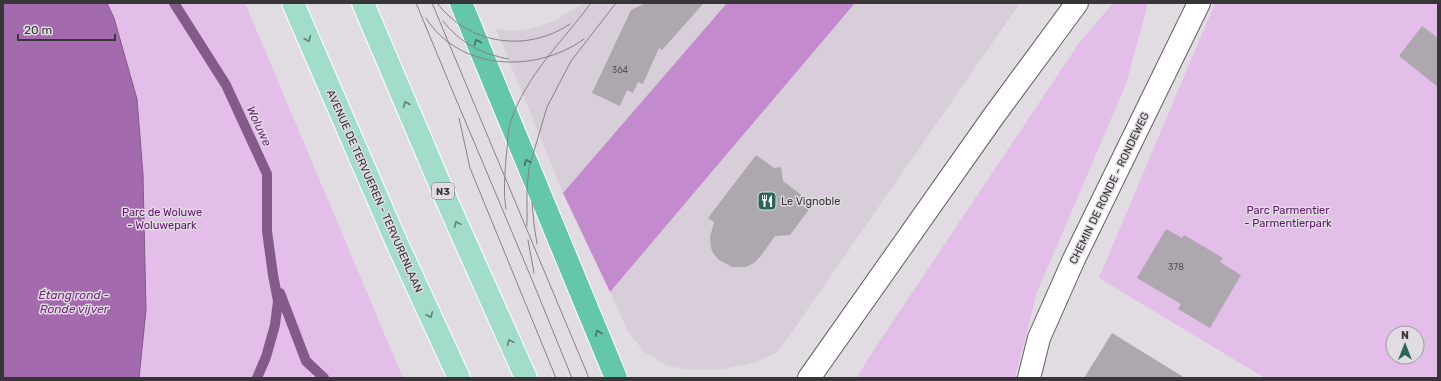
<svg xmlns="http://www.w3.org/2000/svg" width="1441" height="381" viewBox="0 0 1441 381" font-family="Rubik,sans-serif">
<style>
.built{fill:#d8ced9}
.green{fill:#e3bee9;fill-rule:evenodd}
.forest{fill:#c48ace}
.water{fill:#a36aad;stroke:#835a8a}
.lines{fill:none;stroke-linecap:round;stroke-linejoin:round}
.stream{stroke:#835a8a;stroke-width:10}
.building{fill:#aca8ad}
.minor-casing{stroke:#625e62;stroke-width:24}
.major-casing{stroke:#fff;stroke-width:24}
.highway-casing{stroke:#fff;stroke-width:24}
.minor{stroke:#fff;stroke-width:22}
.major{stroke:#a2ddcc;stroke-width:22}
.highway{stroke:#64c6aa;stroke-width:22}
.tram{stroke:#868286;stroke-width:1}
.oneway{stroke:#67817a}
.oneway2{stroke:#496f65}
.labels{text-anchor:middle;stroke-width:3;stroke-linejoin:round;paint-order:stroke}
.number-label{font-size:9px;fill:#545254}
.shield{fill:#e1dce2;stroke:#6a676a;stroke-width:1}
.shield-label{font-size:10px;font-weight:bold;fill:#373537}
.street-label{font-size:11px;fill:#373537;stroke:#e1dce2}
.poi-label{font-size:11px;fill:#373537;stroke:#e1dce2;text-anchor:start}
.park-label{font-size:11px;fill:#61196d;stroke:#e1dce2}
.water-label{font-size:12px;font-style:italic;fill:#712b7d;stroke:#e1dce2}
</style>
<rect width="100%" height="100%" fill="#e1dce2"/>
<!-- built -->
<path class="built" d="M 584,3 L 727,3 L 563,193 L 496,29 L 515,31 L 530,29 L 552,22 Z
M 855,3 L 1020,3 L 778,352 L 757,362 L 724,369 L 691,370 L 667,366 L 644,352 L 627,330 L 610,292 Z"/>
<!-- green -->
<path class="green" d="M 3,3 L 245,3 L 403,378 L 3,378 Z
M 1113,3 L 1148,3 L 1126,84 L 1037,292 L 1015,378 L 857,378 L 867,360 L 1079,43 Z
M 1215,3 L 1438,3 L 1438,378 L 1265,378 L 1099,278 ZM 1393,333 L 1417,333 L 1417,357 L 1393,357 Z"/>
<!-- forest -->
<path class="forest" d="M 727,3 L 855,3 L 610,292 L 563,193 Z"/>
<!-- water -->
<path class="water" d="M 3,3 L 107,3 L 114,18 L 137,99 L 143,175 L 146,310 L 139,378 L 3,378 Z"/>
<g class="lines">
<!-- stream -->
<path class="stream" d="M 174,3 L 226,85 L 267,174 L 267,231 L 273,275 L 278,301 L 275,325 L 266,357 L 257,378
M 280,293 L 306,361 L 324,378"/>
</g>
<!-- building -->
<path class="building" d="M 646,3 L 704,3 L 662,50 L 659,48 L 643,84 L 638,82 L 633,93 L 627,90 L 620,106 L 592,93 L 631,10 Z
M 1422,26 L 1438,38 L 1438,87 L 1399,56 Z
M 756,155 L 774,168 L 781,167 L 783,181 L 813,204 L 790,235 L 775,236 L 760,257 L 754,263 L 746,267 L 732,267 L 719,260 L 713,253 L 711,248 L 710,237 L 714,222 L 708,218 Z
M 1166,229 L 1182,238 L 1184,235 L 1223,258 L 1220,262 L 1241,275 L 1210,328 L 1178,309 L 1181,304 L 1137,278 Z
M 1112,333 L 1185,378 L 1084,378 Z"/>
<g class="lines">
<!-- minor casing -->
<g class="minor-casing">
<path id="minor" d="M 809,378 L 993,117 L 1077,3
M 1029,378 L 1039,338 L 1074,259 L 1199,3"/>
</g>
<!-- major casing -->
<g class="major-casing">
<path id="major" d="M 293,3 L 396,241 L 459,378
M 363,3 L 450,208 L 526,378"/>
</g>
<!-- highway casing -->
<g class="highway-casing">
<path id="highway" d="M 461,3 L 616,378"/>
</g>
<!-- minor -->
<use href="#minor" class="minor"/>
<!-- major -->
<use href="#major" class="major"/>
<!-- highway -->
<use href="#highway" class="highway"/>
<!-- tram -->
<path class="tram" d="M 416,3 C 467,128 522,252 572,378
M 432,3 L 589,378
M 437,3 C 469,45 527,53 570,24
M 426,18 C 459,71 536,74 584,39
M 443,21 C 460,43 482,54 509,59
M 459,118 L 470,168 L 556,378
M 532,202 L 534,224 L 537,244
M 506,209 C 503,192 505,175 506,158 C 508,146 507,132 511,121 C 526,75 563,41 591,3
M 527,226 L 527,189 L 529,168 L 547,107 L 571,61 L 616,3
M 528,240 L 534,273"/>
</g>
<!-- one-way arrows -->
<defs><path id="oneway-chevron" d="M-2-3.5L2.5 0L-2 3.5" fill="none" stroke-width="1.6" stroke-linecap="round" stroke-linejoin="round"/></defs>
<g class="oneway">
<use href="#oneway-chevron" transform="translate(308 39) rotate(67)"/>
<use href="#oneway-chevron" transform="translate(406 104) rotate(-113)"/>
<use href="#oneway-chevron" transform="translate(457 224) rotate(-114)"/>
<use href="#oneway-chevron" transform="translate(430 315) rotate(65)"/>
<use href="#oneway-chevron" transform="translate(510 342) rotate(-114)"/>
</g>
<g class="oneway2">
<use href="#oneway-chevron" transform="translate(477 42) rotate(-112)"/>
<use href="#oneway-chevron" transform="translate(527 162) rotate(-113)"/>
<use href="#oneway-chevron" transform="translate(598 333) rotate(-112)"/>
</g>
<!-- icons -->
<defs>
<g id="restaurant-square" transform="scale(1)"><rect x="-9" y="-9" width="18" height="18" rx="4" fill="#286857" stroke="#e1dce2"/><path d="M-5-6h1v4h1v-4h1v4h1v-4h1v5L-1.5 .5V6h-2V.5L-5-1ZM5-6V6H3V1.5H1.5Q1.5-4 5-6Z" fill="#fff"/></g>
</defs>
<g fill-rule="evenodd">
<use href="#restaurant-square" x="767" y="201"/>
</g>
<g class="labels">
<!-- number labels -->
<g class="number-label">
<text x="620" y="73">364</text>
<text x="1176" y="270">378</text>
</g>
<!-- shield labels -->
<rect class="shield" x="432" y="183" width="22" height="16" rx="3"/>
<g class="shield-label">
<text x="443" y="195">N3</text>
</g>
<!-- street labels -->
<g class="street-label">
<text transform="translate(1109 188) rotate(-64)" y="4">CHEMIN DE RONDE - RONDEWEG</text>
<text transform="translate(375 191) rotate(66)" y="4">AVENUE DE TERVUEREN - TERVURENLAAN</text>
</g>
<!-- poi labels -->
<g class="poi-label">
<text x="781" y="205">Le Vignoble</text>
</g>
<!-- park labels -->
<g class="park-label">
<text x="1288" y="214">Parc Parmentier<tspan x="1288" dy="13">- Parmentierpark</tspan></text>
<text x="162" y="216">Parc de Woluwe<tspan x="162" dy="13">- Woluwepark</tspan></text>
</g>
<!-- water labels -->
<g class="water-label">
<text transform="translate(259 126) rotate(65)" y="4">Woluwe</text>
<text x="74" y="299">Étang rond -<tspan x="74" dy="14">Ronde vijver</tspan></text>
</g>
</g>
<!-- border -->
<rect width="1441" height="381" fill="none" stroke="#373537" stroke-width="8"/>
<!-- north arrow -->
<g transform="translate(1405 345)"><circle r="19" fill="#e1dce2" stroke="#9d999e"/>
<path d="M0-3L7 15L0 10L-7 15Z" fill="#286857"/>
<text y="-6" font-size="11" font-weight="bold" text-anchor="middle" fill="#373537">N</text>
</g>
<!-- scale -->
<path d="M18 34v6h97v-6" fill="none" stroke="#373537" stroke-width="2"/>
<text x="24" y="34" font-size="12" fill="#373537" stroke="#e1dce2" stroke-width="3" paint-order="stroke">20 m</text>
</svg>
